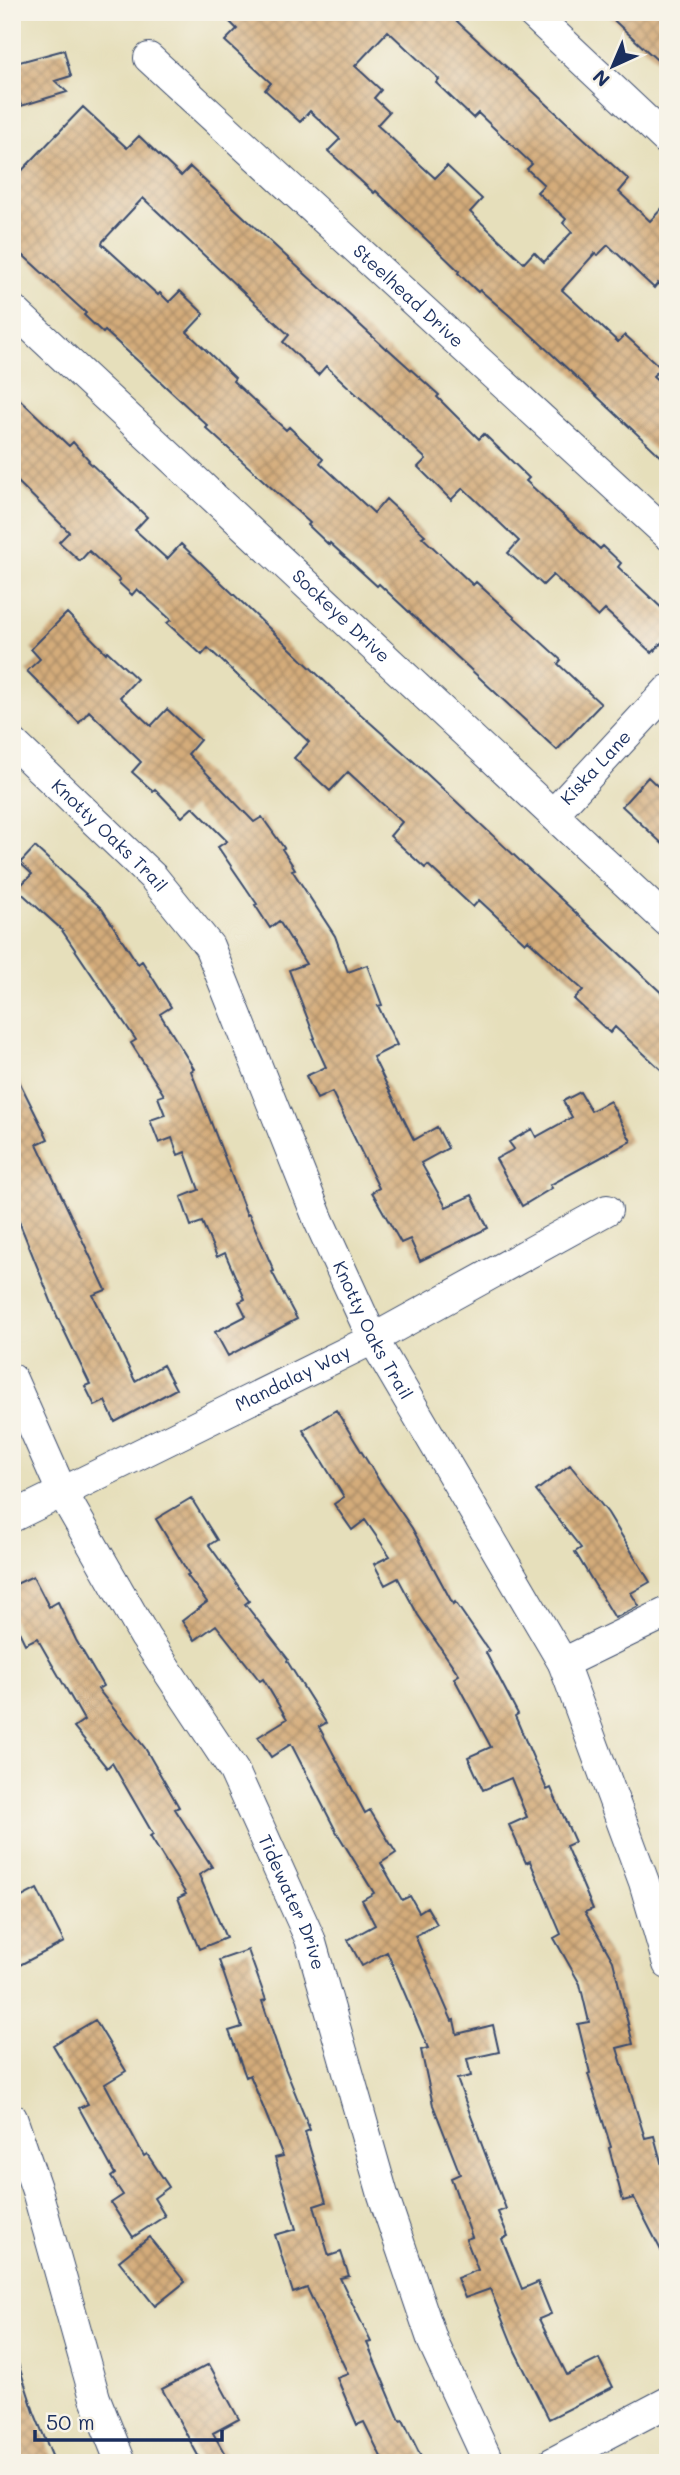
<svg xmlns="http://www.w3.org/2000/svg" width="680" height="2475" viewBox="0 0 680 2475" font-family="Mali,sans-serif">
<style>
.building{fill:url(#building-cross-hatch);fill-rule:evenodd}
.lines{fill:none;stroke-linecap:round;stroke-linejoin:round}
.minor-casing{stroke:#39496c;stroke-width:32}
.minor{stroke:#fff;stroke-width:30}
.labels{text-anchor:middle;stroke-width:5;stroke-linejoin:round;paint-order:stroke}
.street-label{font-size:18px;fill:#1b2f5e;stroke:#f7f3e8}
</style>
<defs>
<pattern id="building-cross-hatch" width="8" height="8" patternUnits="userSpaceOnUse" patternTransform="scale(1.75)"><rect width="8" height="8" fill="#d4ac7a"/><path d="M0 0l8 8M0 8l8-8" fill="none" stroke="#ab8c67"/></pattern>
</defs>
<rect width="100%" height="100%" fill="#f7f3e8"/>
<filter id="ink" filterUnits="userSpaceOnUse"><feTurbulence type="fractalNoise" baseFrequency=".0143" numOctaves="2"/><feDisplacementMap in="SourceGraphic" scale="14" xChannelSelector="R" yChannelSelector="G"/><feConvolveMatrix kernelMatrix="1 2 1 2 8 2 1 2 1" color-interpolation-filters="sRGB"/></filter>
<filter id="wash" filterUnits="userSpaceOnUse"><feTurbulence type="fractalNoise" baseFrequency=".00686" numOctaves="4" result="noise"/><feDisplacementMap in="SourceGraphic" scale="28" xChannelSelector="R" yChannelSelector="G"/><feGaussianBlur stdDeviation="1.57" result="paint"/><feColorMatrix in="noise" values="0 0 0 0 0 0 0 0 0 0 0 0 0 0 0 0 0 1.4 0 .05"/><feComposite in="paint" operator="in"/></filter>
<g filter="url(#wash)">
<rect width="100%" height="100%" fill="#e6dfbb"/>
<g id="blocks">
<!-- building -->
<path class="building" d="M 220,12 L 447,12 L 629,180 L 619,192 L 650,221 L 668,202 L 668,292 L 658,283 L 654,288 L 608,245 L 598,255 L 595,253 L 562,290 L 618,342 L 625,335 L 661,368 L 653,376 L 668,389 L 668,463 L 525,329 L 480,290 L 478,292 L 458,273 L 459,271 L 376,191 L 374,193 L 328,151 L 340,139 L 310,111 L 300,122 L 265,90 L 271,83 L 225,41 L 237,29 ZM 388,31 L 439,79 L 436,83 L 473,118 L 478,113 L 532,164 L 527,169 L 544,185 L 537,192 L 566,219 L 563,223 L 572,232 L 544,262 L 534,252 L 524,263 L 470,212 L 482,199 L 447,166 L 435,178 L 377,125 L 389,112 L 374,98 L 381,90 L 355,66 Z
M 605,12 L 668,12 L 668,70 L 633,38 Z
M 64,50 L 71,76 L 55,81 L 67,92 L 21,106 L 12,73 L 12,64 Z
M 83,107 L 127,148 L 139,136 L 181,176 L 190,167 L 386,349 L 387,348 L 439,395 L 437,397 L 479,439 L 484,434 L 529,478 L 526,481 L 600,549 L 603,546 L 621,563 L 618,567 L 668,614 L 668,636 L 652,653 L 605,610 L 598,617 L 553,575 L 543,585 L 508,553 L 519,541 L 463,488 L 451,500 L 418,467 L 426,459 L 326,366 L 318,375 L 283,342 L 289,335 L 143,198 L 103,241 L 102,244 L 158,295 L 160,293 L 169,302 L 180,291 L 204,314 L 187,332 L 235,378 L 233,381 L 286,430 L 289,427 L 323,459 L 320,463 L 374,513 L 386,499 L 425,535 L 422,537 L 473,585 L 476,582 L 561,660 L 558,664 L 601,704 L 557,750 L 379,584 L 377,586 L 330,543 L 329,545 L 308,525 L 310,523 L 206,428 L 208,426 L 150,372 L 105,331 L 103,333 L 84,315 L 86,313 L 12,245 L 12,181 Z
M 12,392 L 69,446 L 73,442 L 89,460 L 88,461 L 147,517 L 135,530 L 167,559 L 181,544 L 338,694 L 413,761 L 668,999 L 668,1076 L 615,1027 L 610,1033 L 574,999 L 583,990 L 528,940 L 525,943 L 479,900 L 473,907 L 428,865 L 425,868 L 390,836 L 402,822 L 348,772 L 330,791 L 294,758 L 309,742 L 208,648 L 202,655 L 167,623 L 171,620 L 137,589 L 132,595 L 118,582 L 120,580 L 89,551 L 80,561 L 59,542 L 69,532 L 12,476 Z
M 67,613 L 106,653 L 107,651 L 137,679 L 120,697 L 151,726 L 167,709 L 200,740 L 188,754 L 254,822 L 262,817 L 284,848 L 282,849 L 295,869 L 292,870 L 335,936 L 348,972 L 367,965 L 382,1005 L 378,1006 L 397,1045 L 373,1057 L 414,1140 L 437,1127 L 448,1148 L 421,1163 L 446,1207 L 472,1195 L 488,1228 L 420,1261 L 410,1239 L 401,1243 L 372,1192 L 379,1188 L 332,1092 L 317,1099 L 306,1076 L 326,1067 L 313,1039 L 315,1038 L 289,970 L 306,964 L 279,921 L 270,928 L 255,905 L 257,904 L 218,847 L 227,841 L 193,807 L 182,817 L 155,789 L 153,791 L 132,772 L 141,762 L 89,711 L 79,723 L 27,671 L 40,659 L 31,649 Z
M 648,777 L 668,796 L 668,849 L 622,806 Z
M 35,847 L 102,909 L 138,964 L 142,961 L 171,1007 L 160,1014 L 194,1069 L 191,1071 L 247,1215 L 249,1214 L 274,1271 L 272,1272 L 297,1319 L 228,1356 L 215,1332 L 246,1316 L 239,1302 L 245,1299 L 225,1253 L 217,1257 L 202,1222 L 191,1226 L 181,1197 L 199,1190 L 185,1152 L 178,1155 L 172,1138 L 159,1143 L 150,1120 L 165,1115 L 158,1097 L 164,1095 L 131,1043 L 136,1040 L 61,929 L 17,889 L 32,874 L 20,863 Z
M 12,1067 L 48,1139 L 37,1144 L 106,1290 L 93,1295 L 135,1381 L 163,1365 L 176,1389 L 115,1422 L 105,1401 L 95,1406 L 85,1386 L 90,1384 L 57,1316 L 12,1204 Z
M 580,1092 L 591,1111 L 610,1101 L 631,1141 L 550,1185 L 552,1188 L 522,1206 L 496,1159 L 514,1149 L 509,1142 L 532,1129 L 536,1137 L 572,1117 L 563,1101 Z
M 336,1410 L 380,1482 L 412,1528 L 453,1604 L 455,1602 L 489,1651 L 486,1653 L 518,1714 L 515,1716 L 547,1790 L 551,1788 L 575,1842 L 566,1846 L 593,1909 L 585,1912 L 613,1961 L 633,2044 L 617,2048 L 645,2138 L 654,2136 L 668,2188 L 668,2264 L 634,2198 L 623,2201 L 609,2148 L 611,2147 L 588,2074 L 590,2073 L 578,2024 L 589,2022 L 580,1984 L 554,1938 L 561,1934 L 530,1861 L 526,1863 L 509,1825 L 527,1817 L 511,1778 L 483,1790 L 468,1757 L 491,1747 L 454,1678 L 459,1675 L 418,1615 L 398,1578 L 385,1585 L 374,1564 L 390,1556 L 365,1520 L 352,1530 L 334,1504 L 344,1497 L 303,1430 Z
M 570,1465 L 608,1513 L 650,1582 L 631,1593 L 639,1606 L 615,1618 L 575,1552 L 581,1548 L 536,1491 Z
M 191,1498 L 217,1540 L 209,1545 L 249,1601 L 245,1604 L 288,1659 L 287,1661 L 326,1723 L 319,1727 L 365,1813 L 370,1810 L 396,1853 L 381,1863 L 402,1900 L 410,1896 L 419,1912 L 427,1907 L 437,1924 L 415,1936 L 452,2021 L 454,2020 L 457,2034 L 493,2025 L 499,2052 L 467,2059 L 471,2076 L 457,2079 L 506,2209 L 498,2212 L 508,2236 L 502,2239 L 522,2289 L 538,2282 L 551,2314 L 539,2319 L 567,2375 L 599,2359 L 613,2387 L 549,2419 L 515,2351 L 490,2289 L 465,2298 L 457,2278 L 478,2270 L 466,2239 L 472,2237 L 451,2178 L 460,2174 L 433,2105 L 421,2050 L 428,2048 L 387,1952 L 362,1966 L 348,1940 L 375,1925 L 362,1900 L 374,1893 L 336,1831 L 291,1744 L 271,1757 L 258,1737 L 287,1719 L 263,1679 L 260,1681 L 216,1625 L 195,1640 L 182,1621 L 207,1602 L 187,1575 L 189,1574 L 156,1519 Z
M 33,1576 L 49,1607 L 58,1602 L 76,1640 L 103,1686 L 98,1689 L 145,1748 L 179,1807 L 175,1809 L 212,1867 L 199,1875 L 226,1938 L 199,1949 L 178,1898 L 186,1894 L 150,1836 L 153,1834 L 112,1763 L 107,1768 L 74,1727 L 84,1720 L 37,1638 L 25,1644 L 12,1617 L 12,1586 Z
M 37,1889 L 64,1942 L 12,1969 L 12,1902 Z
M 248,1950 L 266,2000 L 262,2001 L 283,2063 L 310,2130 L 305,2132 L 326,2202 L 314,2206 L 329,2256 L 341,2252 L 349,2276 L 340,2278 L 371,2342 L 367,2343 L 400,2421 L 403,2420 L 424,2463 L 384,2463 L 364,2422 L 357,2425 L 337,2378 L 348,2374 L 307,2288 L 293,2293 L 275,2235 L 296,2229 L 275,2158 L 283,2156 L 250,2075 L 246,2077 L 229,2031 L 242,2027 L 219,1960 Z
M 95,2020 L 126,2071 L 105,2084 L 144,2156 L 147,2154 L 169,2187 L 154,2198 L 165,2216 L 133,2237 L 111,2203 L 123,2195 L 111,2177 L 115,2174 L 79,2108 L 88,2104 L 53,2045 Z
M 149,2237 L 185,2282 L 155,2306 L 119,2261 Z
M 16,2357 L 34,2412 L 55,2463 L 12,2463 L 12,2358 Z
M 209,2364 L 239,2419 L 213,2433 L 230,2463 L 202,2463 L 162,2389 Z"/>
</g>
</g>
<g filter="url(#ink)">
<use href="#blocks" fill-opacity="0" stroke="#39496c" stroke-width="2"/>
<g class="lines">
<!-- minor casing -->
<g class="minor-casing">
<g id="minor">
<path d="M 531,12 L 668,141"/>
<path id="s1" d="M 149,58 L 668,535"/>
<path id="s2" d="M 12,309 L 668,922"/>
<path id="s3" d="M 12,742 L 153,877 L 209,946 L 319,1221 L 373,1339 L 563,1663 L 644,1882 L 668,1964"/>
<path id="s4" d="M 553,814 L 668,690"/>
<path id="s5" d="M 12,1379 L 62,1492 L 145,1637 L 234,1771 L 310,1939 L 383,2195 L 433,2342 L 489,2463"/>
<path id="s6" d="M 12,1517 L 373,1339 L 607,1210"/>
<path d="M 563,1663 L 668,1612"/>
<path d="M 12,2118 L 37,2191 L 95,2398 L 121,2463"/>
<path d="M 552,2463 L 668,2402"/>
</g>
</g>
<!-- minor -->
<use href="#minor" class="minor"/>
</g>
</g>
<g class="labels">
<!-- street labels -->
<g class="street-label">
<text dy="6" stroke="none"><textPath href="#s1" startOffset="352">Steelhead Drive</textPath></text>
<text dy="6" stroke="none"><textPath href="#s2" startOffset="450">Sockeye Drive</textPath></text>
<text dy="6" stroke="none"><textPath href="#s4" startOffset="63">Kiska Lane</textPath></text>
<text dy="6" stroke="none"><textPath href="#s3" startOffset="135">Knotty Oaks Trail</textPath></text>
<text dy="6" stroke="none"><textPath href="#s3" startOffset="702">Knotty Oaks Trail</textPath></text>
<text dy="6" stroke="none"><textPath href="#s6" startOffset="313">Mandalay Way</textPath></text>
<text dy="6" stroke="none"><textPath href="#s5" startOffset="595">Tidewater Drive</textPath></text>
</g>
</g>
<!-- margin -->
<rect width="680" height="2475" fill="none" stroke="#f7f3e8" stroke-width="42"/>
<!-- north arrow -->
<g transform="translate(613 66) rotate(224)" stroke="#f7f3e8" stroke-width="5" paint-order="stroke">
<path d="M0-5L12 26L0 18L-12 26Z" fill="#1b2f5e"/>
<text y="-10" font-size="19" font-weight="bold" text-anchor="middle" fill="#1b2f5e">N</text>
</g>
<!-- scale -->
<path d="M35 2430v10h187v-10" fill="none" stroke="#1b2f5e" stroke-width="3.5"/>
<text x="46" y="2430" font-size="21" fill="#1b2f5e" stroke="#f7f3e8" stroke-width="5" paint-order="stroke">50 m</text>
</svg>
